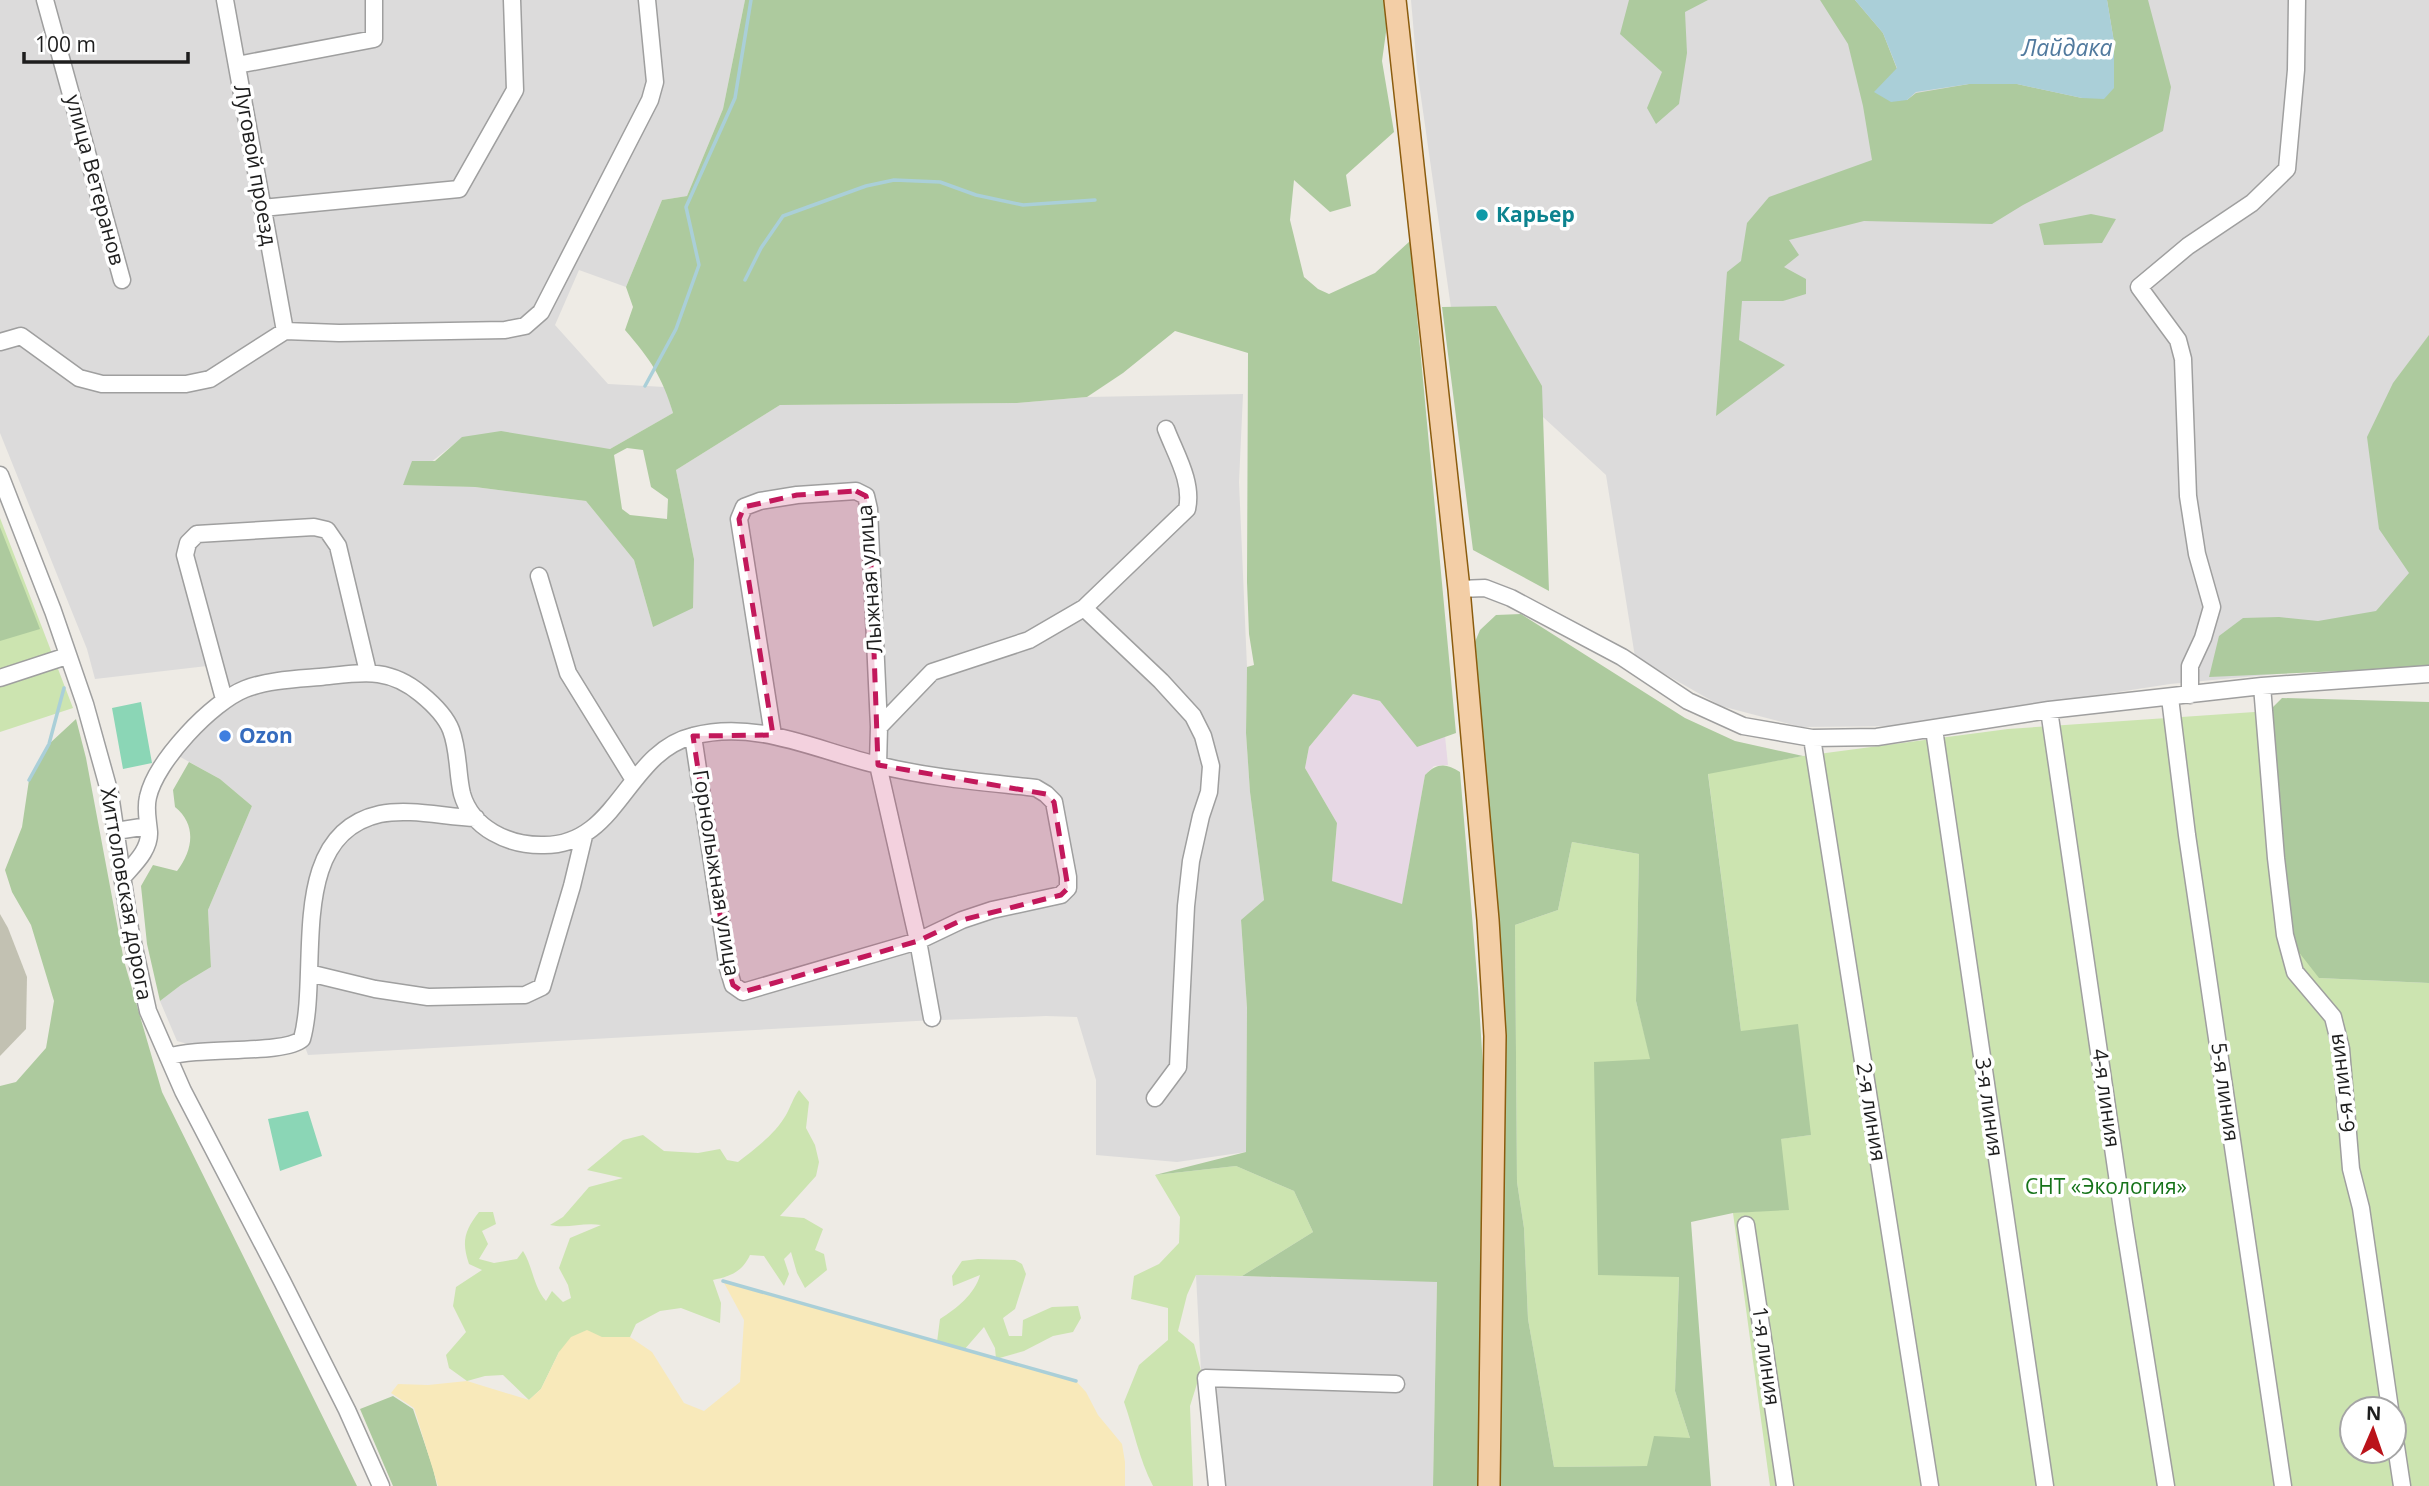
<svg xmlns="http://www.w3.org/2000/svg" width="2429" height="1486" viewBox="0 0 2429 1486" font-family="'Open Sans',sans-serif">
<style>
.residential{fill:#dcdbdb}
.industrial{fill:#e7d8e5}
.construction{fill:#c2c1b2}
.grass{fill:#cce4b0;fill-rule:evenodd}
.forest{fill:#adca9e;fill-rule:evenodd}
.sand{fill:#f8e9ba}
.pitch{fill:#8bd6b6}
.water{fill:#aacfd8}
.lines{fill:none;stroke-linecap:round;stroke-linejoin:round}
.stream{stroke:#aacfd8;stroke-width:3.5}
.minor-casing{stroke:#9f9f9f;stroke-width:19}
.major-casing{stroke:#8b5c0e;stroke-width:24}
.minor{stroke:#fff;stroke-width:16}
.major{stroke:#f3cea6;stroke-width:21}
.marked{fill:#c2185b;fill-opacity:0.2;stroke:#c2185b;stroke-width:5;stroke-dasharray:14 9;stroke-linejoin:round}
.culture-dot{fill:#0f9aa8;stroke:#fff;stroke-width:2.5}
.shop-dot{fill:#3f7fe0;stroke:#fff;stroke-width:2.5}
.labels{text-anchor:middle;stroke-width:7;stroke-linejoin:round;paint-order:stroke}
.street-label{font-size:21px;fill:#1e1e1e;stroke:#fff}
.culture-label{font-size:21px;font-weight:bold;fill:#0d838f;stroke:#fff;text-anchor:start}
.shop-label{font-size:21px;font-weight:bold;fill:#366cbe;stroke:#fff;text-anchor:start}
.park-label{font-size:21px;fill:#16731a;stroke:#fff}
.water-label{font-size:23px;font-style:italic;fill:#517a9e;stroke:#fff}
</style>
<rect width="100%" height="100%" fill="#eeebe5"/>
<!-- residential -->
<path class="residential" d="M 0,0 L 745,0 L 723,109 L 687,196 L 662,200 L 626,287 L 579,270 L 555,325 L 608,384 L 665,387 L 673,413 L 610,449 L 463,437 L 403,484 L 475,487 L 586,501 L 634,560 L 653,627 L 694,559 L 676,470 L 780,405 L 1017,403 L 1087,397 L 1243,394 L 1239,482 L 1247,667 L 1246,733 L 1250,792 L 1264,900 L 1241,921 L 1247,1008 L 1246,1152 L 1177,1162 L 1096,1155 L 1096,1080 L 1077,1017 L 1046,1016 L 916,1021 L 308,1055 L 302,1039 L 191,1045 L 177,1041 L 160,1001 L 181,985 L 211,967 L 208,910 L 252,806 L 220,779 L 175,754 L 224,699 L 207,666 L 95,679 L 87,649 L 0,433 Z
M 1411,0 L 2429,0 L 2429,660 L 2170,684 L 1896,726 L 1801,727 L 1721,706 L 1635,657 L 1606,475 L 1455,336 L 1417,69 Z
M 1196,1275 L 1437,1281 L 1433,1486 L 1207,1486 Z"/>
<!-- industrial -->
<path class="industrial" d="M 1353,694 L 1380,701 L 1417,746 L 1445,736 L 1448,765 L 1434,766 L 1425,775 L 1402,905 L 1332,881 L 1337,823 L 1305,768 L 1309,747 Z"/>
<!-- construction -->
<path class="construction" d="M 0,914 L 8,928 L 27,977 L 26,1029 L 0,1056 Z"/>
<!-- grass -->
<path class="grass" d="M 0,518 L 73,708 L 0,732 Z
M 2269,711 L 2319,978 L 2429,983 L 2429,1486 L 1770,1486 L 1733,1213 L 1788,1209 L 1780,1139 L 1811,1135 L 1741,1031 L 1708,773 L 1803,756 L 2008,729 ZM 2352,1409 L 2394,1409 L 2394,1451 L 2352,1451 Z
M 1572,842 L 1639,854 L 1636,1001 L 1651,1060 L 1594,1063 L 1679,1276 L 1675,1391 L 1690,1438 L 1647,1466 L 1554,1467 L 1528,1319 L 1524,1228 L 1517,1182 L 1515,925 L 1558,910 Z
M 799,1090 L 809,1102 L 806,1128 L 815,1145 L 819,1162 L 816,1176 L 780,1216 L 804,1218 L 823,1229 L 815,1250 L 824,1254 L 827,1270 L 805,1288 L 797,1273 L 791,1252 L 784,1259 L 789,1274 L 784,1286 L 764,1256 L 750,1255 C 742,1272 731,1276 713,1280 L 721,1303 L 720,1323 L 681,1308 L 660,1311 L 636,1324 L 630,1337 L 602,1337 L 559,1352 L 541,1389 L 529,1400 L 503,1375 L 485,1376 L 467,1381 L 449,1368 L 446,1355 L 466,1332 L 453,1306 L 456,1287 L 482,1270 L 469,1264 C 461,1241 465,1230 479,1212 L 493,1212 L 496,1224 L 482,1231 L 488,1244 L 479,1259 L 494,1263 L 517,1259 L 523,1251 C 533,1267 533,1286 546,1301 L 552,1291 L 563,1302 L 571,1298 L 568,1285 L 559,1268 L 570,1238 L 601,1225 C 583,1222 568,1229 550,1225 L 563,1217 L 589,1187 L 623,1178 L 587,1170 L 623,1140 L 643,1135 L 664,1151 L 698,1153 L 720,1149 L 727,1160 L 738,1162 C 755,1149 775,1134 786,1115 C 791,1106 793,1098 799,1090 Z
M 1236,1166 L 1294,1191 L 1313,1232 L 1242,1276 L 1196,1275 L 1187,1295 L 1178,1331 L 1194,1344 L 1201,1371 L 1190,1406 L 1193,1486 L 1153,1486 C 1139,1459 1134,1430 1124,1402 L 1139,1365 L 1168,1340 L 1168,1308 L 1131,1299 L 1134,1276 L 1159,1264 L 1179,1243 L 1180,1217 L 1155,1175 Z
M 978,1259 L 1015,1260 L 1022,1264 L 1026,1274 L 1015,1309 L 1003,1318 L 1009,1336 L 1022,1336 L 1023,1320 L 1052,1307 L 1078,1306 L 1081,1318 L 1073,1332 L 1053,1336 L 1024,1351 L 996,1359 L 995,1348 L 984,1327 L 964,1350 L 937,1342 L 940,1319 C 956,1309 975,1294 980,1275 L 953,1286 L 952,1276 L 962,1261 Z"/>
<!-- forest -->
<path class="forest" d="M 745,0 L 1384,0 L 1387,25 L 1382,61 L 1394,132 L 1346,175 L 1351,206 L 1330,212 L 1294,180 L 1290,220 L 1304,277 L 1318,289 L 1329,294 L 1375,273 L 1410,241 L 1456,733 L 1417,747 L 1380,701 L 1353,694 L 1309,747 L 1305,768 L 1337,823 L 1332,881 L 1402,904 L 1425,775 C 1437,763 1446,763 1460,772 L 1478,988 L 1489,1161 L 1481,1486 L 1433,1486 L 1437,1282 L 1242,1276 L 1313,1232 L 1294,1191 L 1236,1166 L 1155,1175 L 1246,1152 L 1247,1008 L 1241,920 L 1264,900 L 1250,792 L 1246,733 L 1247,667 L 1254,665 L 1249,634 L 1247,582 L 1248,353 L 1175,331 L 1123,373 L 1087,397 L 1017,403 L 780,405 L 676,470 L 694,559 L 693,608 L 653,627 L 634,560 L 586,501 L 475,487 L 403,485 L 412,461 L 435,461 L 462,437 L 501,431 L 610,449 L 673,413 C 662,376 650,359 625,330 L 633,307 L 626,287 L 662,200 L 687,196 L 723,109 ZM 627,448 L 643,450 L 651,487 L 668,499 L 667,519 L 630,515 L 622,509 L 614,455 Z
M 1629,0 L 1708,0 L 1685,12 L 1687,53 L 1679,104 L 1656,124 L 1647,108 L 1662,72 L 1620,34 Z
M 1820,0 L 1855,0 L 1883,33 L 1897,69 L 1907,100 L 1916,93 L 1969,84 L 2017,84 L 2082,98 L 2104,98 L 2114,42 L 2107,0 L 2148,0 L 2171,87 L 2163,131 L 2023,205 L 1992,224 L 1864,221 L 1789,240 L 1799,255 L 1784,267 L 1806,279 L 1806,294 L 1783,301 L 1742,301 L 1739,340 L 1785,365 L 1716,416 L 1727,272 L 1741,261 L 1747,223 L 1769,197 L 1872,160 L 1863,106 L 1848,44 Z
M 2091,214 L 2116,219 L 2102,243 L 2044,245 L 2039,224 Z
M 1496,306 L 1542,386 L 1549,591 L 1473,550 L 1442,307 Z
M 2429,335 L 2429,667 L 2209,677 L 2219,636 L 2243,618 L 2279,617 L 2318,621 L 2376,611 L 2409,573 L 2379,529 L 2367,437 L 2393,383 Z
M 0,527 L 40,629 L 0,641 Z
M 1521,614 L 1685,718 L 1735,741 L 1803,756 L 1708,774 L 1741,1031 L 1798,1024 L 1811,1135 L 1781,1139 L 1789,1210 L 1733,1213 L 1691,1222 L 1711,1486 L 1499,1486 L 1472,649 L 1480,630 L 1496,615 ZM 1572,842 L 1639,854 L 1636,1001 L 1650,1059 L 1594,1062 L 1598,1275 L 1679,1277 L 1675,1391 L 1690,1438 L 1654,1436 L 1647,1466 L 1554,1467 L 1528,1319 L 1524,1228 L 1517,1182 L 1515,925 L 1558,910 Z
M 2282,698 L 2429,702 L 2429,983 L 2319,978 L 2287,937 L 2269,711 Z
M 76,719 L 86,758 L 124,961 L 162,1092 L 357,1486 L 0,1486 L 0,1086 L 16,1082 L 46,1048 L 54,1001 L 31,925 L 12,892 L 5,870 L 22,827 L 29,780 L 49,744 Z
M 189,762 L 220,779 L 252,806 L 208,910 L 211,967 L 181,985 L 160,1001 L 147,944 L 141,886 L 153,865 L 177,871 C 193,850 197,825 175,807 L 173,790 Z
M 393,1396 L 413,1409 L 433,1468 L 437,1486 L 393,1486 L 360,1409 Z"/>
<!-- sand -->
<path class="sand" d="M 723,1281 L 1076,1381 L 1086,1392 L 1098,1415 L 1122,1444 L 1125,1462 L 1125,1486 L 438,1486 L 414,1408 L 391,1393 L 398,1384 L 428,1385 L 467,1381 L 529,1400 L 541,1389 L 559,1352 L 571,1337 L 587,1330 L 602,1337 L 630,1337 L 652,1352 L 684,1403 L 704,1411 L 740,1382 L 744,1320 Z"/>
<!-- pitch -->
<path class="pitch" d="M 141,702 L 152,763 L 123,769 L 112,708 Z
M 308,1111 L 322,1156 L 280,1171 L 268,1119 Z"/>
<!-- water -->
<path class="water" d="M 1855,0 L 2107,0 L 2114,42 L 2114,88 L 2104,99 L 2082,98 L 2017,84 L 1969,84 L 1916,92 L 1907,100 L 1891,102 L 1874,92 L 1897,68 L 1883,33 Z"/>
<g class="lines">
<!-- stream -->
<path class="stream" d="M 745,280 L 761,248 L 783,216 L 866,186 L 894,180 L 940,182 L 976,195 L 1023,205 L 1095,200
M 645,386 L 676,329 L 699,265 L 686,207 L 735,98 L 751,0
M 29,780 L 49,744 L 64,688
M 723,1281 L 1076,1381"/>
<!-- minor casing -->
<g class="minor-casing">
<path id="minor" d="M 45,0 L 122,280
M 225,0 L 285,331
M 237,65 L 374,39 L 374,0
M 262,208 L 459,189 L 515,90 L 512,0
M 0,342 L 21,336 L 79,378 L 102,384 L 186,384 L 210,379 L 285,331 L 339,333 L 505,330 L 525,326 L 541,312 L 650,100 L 655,82 L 647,0
M 0,475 L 53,611 L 85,704 L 110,794 L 130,929 L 148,1011 L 183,1091 L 282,1281 L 347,1410 L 381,1486
M 539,576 L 568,673 L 634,780
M 1459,589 L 1485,588 L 1511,598 L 1622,657 L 1688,701 L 1743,726 L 1812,738 L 1877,737 L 2049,710 L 2262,686 L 2429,674
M 1084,608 L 1161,681 L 1193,716 L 1203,736 L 1211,766 L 1209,792 L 1201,816 L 1191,861 L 1186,906 L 1178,1067 L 1155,1098
M 0,678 L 67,656
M 2262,686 L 2276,858 L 2285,935 L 2295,972 L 2333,1017 L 2341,1049 L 2351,1169 L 2361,1208 L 2390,1409
M 2190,695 L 2190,666 L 2203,638 L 2212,607 L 2197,554 L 2188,496 L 2183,359 L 2178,340 L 2139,287 L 2188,246 L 2252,203 L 2287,169 L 2296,70 L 2297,0
M 2170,698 L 2187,835 L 2283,1486
M 224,699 L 185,555 L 188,543 L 197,534 L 314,527 L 327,530 L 338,546 L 368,672
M 2049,710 L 2124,1223 L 2166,1486
M 879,727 L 932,672 L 1029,640 L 1084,608 L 1187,509 C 1193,482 1176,455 1166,429
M 1934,729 L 2045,1486
M 773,735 L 739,519 L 744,507 L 760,501 L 797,495 L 856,491 L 866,496 L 869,509 L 879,727 L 878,765 L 918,941 L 932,1018
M 1812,738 L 1930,1486
M 116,831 L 148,826
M 123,877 C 134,864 150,850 149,832 C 148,820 145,809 148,797 C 156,761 212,702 245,689 C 268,680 296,679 320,677 C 360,673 388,666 421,694 C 432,703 446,717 451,730 C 459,751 457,773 462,794 C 472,829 509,845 541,845 C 618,848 626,752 693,736 C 757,719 817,751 878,765 C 930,778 983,782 1036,788 L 1046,794 L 1054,802 L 1068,877 L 1068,888 L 1061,895 L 992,910 L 962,920 L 918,941 L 743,992 L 733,985 L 728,968 L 693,736
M 309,973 L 375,989 L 428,997 L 525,995 L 542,987 L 572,886 L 584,836
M 168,1057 C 199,1046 284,1055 302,1039 C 321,970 285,835 380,814 C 410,808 445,817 476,818
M 1746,1225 L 1785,1486
M 2394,1433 L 2402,1486
M 1217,1486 L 1206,1378 L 1396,1384"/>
</g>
<!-- major casing -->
<g class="major-casing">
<path id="major" d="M 1395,0 L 1459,589 L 1488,920 L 1495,1036 L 1489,1486"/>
</g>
<!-- minor -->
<use href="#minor" class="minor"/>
<!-- major -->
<use href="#major" class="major"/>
</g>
<!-- marked area -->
<path class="marked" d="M 856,491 L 866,496 L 869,509 L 878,765 L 1046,794 L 1054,802 L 1068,888 L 1061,895 L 962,920 L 918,941 L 743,992 L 733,985 L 728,968 L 693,736 L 773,735 L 739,519 L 744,507 L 797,495 Z"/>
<!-- markers -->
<circle class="culture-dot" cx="1482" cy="215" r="7"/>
<circle class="shop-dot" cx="225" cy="736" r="7"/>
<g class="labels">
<!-- street labels -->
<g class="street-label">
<text transform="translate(255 165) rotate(80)" y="7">Луговой проезд</text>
<text transform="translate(95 180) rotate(75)" y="7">улица Ветеранов</text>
<text transform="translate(870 579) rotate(-94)" y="7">Лыжная улица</text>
<text transform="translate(716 873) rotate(81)" y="7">Горнолыжная улица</text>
<text transform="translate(126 894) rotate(80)" y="7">Хиттоловская дорога</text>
<text transform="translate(2342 1083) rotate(-97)" y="7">6-я линия</text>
<text transform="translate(2225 1092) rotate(82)" y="7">5-я линия</text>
<text transform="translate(2106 1098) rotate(82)" y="7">4-я линия</text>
<text transform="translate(1989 1107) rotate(82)" y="7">3-я линия</text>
<text transform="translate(1871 1112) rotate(81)" y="7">2-я линия</text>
<text transform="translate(1766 1356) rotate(82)" y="7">1-я линия</text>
</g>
<!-- culture labels -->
<g class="culture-label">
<text x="1496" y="222">Карьер</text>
</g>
<!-- shop labels -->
<g class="shop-label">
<text x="239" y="743">Ozon</text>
</g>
<!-- park labels -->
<g class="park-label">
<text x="2106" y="1194">СНТ «Экология»</text>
</g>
<!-- water labels -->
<g class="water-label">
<text x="2067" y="56">Лайдака</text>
</g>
</g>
<!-- north arrow -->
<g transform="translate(2373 1430) rotate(2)"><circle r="33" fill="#ffffff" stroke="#a5a5a5" stroke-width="2"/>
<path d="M0-5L12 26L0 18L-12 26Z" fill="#ba131a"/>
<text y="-10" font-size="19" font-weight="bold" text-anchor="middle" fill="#1e1e1e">N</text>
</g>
<!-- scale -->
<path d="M24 52v10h164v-10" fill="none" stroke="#1e1e1e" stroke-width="3.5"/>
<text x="35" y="52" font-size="21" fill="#1e1e1e" stroke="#ffffff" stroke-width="5" paint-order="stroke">100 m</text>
</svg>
